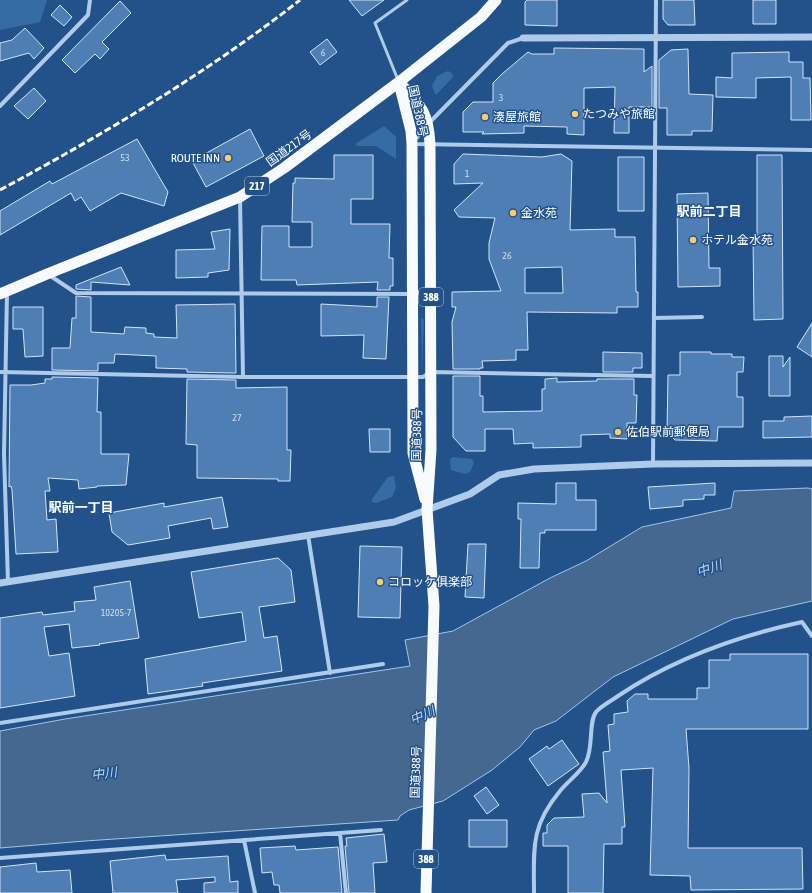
<svg xmlns="http://www.w3.org/2000/svg" width="812" height="893" viewBox="0 0 812 893" font-family="'Asap Condensed','Noto Sans JP',sans-serif">
<style>
.green{fill:#366ca6}
.water{fill:#44688f;stroke:#a1c6ec}
.building{fill:#4e7eb3;stroke:#d2e4f8;fill-rule:evenodd}
.lines{fill:none;stroke-linecap:round;stroke-linejoin:round}
.service{stroke:#aecbea;stroke-width:3}
.minor{stroke:#aecbea;stroke-width:4}
.tertiary{stroke:#aecbea;stroke-width:7}
.trunk{stroke:#f8fbfe;stroke-width:11}
.rail{stroke:#fff;stroke-width:3;stroke-dasharray:7 3;stroke-linecap:butt}
.poi-dot{fill:#f7cb6f;stroke:#225289;stroke-width:1.5}
.labels{text-anchor:middle;stroke-width:3;stroke-linejoin:round;paint-order:stroke}
.number-label{font-size:10px;fill:#d3dfec}
.shield{fill:#225289;stroke:#bdcbdc;stroke-width:1}
.shield-label{font-size:11px;font-weight:bold;fill:#fff}
.street-label{font-size:12px;fill:#fff;stroke:#225289}
.poi-label{font-size:12px;fill:#fff;stroke:#225289;text-anchor:start}
.neighbourhood-label{font-size:13px;font-weight:bold;fill:#fff;stroke:#225289}
.water-label{font-size:13px;font-style:italic;fill:#b9d5f2;stroke:#225289}
</style>
<rect width="100%" height="100%" fill="#225289"/>
<!-- green -->
<path class="green" d="M 0,0 L 47,0 L 40,22 L 0,30 Z
M 448,71 L 452,73 L 453,77 L 437,94 L 435,94 L 432,86 L 437,76 Z
M 384,126 L 396,137 L 396,159 L 376,146 L 357,146 L 355,144 Z
M 422,318 L 424,320 L 422,373 L 421,319 Z
M 453,457 L 472,459 L 474,463 L 470,472 L 465,474 L 451,470 L 450,459 Z
M 394,476 L 396,488 L 392,497 L 376,503 L 372,502 L 372,499 L 388,477 Z"/>
<!-- water -->
<path class="water" d="M 808,488 L 812,489 L 812,601 L 733,619 L 613,677 L 556,721 L 534,730 L 520,747 L 492,770 L 443,801 L 409,810 L 400,816 L 398,820 L 85,841 L 0,848 L 0,731 L 65,719 L 410,666 L 405,640 L 453,631 L 550,578 L 586,561 L 642,527 L 731,508 L 734,491 Z"/>
<!-- building -->
<path class="building" d="M 349,0 L 384,0 L 362,16 Z
M 527,0 L 557,0 L 557,26 L 525,25 L 525,2 Z
M 663,0 L 694,0 L 695,25 L 668,25 L 663,19 Z
M 753,0 L 776,0 L 776,24 L 753,24 Z
M 120,1 L 131,13 L 102,42 L 109,49 L 100,59 L 95,54 L 75,73 L 62,60 Z
M 60,5 L 72,17 L 64,26 L 51,15 Z
M 25,28 L 44,48 L 34,59 L 29,53 L 0,61 L 0,43 L 12,40 Z
M 327,39 L 337,52 L 320,65 L 310,52 Z
M 554,48 L 644,49 L 644,72 L 652,66 L 652,107 L 629,107 L 629,133 L 614,133 L 615,87 L 584,88 L 584,135 L 567,134 L 567,127 L 524,126 L 524,133 L 482,134 L 484,132 L 463,132 L 463,112 L 473,102 L 493,102 L 493,83 L 502,74 L 528,52 L 532,54 L 554,54 Z
M 688,49 L 689,94 L 713,95 L 712,131 L 692,131 L 692,135 L 667,135 L 667,108 L 659,108 L 659,60 L 671,50 Z
M 789,52 L 789,62 L 803,62 L 803,78 L 810,78 L 811,120 L 791,120 L 791,77 L 756,78 L 756,98 L 716,97 L 716,77 L 732,78 L 732,53 Z
M 34,88 L 46,101 L 28,119 L 14,106 Z
M 250,129 L 264,156 L 206,187 L 192,161 Z
M 137,139 L 168,192 L 164,206 L 121,193 L 90,211 L 81,197 L 75,201 L 71,193 L 0,235 L 0,211 L 50,181 L 52,184 Z
M 463,154 L 542,157 L 561,154 L 572,161 L 570,230 L 615,229 L 615,237 L 635,237 L 636,292 L 638,292 L 638,307 L 617,307 L 617,313 L 527,312 L 528,350 L 516,350 L 516,360 L 482,361 L 483,368 L 480,368 L 480,369 L 453,369 L 452,322 L 456,307 L 452,307 L 452,292 L 501,291 L 489,259 L 489,243 L 495,218 L 459,217 L 454,210 L 483,183 L 454,184 L 454,164 ZM 562,267 L 563,293 L 525,293 L 525,268 Z
M 334,155 L 373,155 L 373,199 L 351,199 L 351,224 L 390,224 L 389,258 L 393,258 L 393,286 L 390,286 L 390,290 L 377,290 L 378,282 L 297,285 L 296,280 L 261,280 L 262,226 L 289,226 L 289,247 L 312,247 L 312,222 L 292,222 L 293,183 L 295,183 L 295,178 L 334,179 Z
M 757,155 L 782,155 L 783,319 L 754,320 L 753,237 L 757,237 Z
M 618,157 L 644,157 L 644,211 L 618,211 Z
M 708,193 L 709,268 L 720,268 L 720,286 L 678,287 L 677,194 Z
M 230,229 L 229,270 L 208,273 L 208,277 L 176,278 L 176,250 L 215,249 L 211,232 Z
M 121,267 L 130,285 L 91,282 L 91,290 L 76,289 L 76,285 Z
M 76,296 L 91,297 L 91,332 L 124,334 L 125,327 L 146,328 L 146,333 L 154,334 L 154,337 L 177,338 L 176,305 L 235,304 L 236,373 L 187,372 L 187,369 L 156,368 L 156,356 L 115,354 L 114,363 L 98,363 L 98,371 L 52,370 L 52,348 L 70,348 L 72,318 L 76,318 Z
M 377,297 L 389,297 L 386,359 L 363,358 L 364,335 L 321,336 L 321,304 L 377,307 Z
M 13,307 L 43,307 L 43,356 L 25,357 L 23,329 L 13,329 Z
M 812,323 L 812,357 L 797,347 Z
M 603,352 L 642,353 L 642,368 L 633,368 L 633,372 L 603,372 Z
M 680,352 L 711,352 L 711,354 L 732,354 L 732,357 L 744,357 L 743,372 L 737,372 L 737,397 L 743,397 L 743,427 L 718,427 L 717,441 L 675,440 L 667,431 L 668,375 L 680,375 Z
M 769,356 L 783,356 L 783,367 L 790,357 L 790,396 L 769,396 Z
M 453,376 L 480,376 L 480,396 L 483,396 L 483,412 L 542,411 L 542,389 L 545,389 L 545,379 L 557,378 L 557,382 L 597,381 L 597,379 L 634,379 L 634,395 L 637,395 L 636,423 L 627,423 L 627,439 L 610,438 L 610,434 L 581,435 L 581,447 L 533,448 L 533,443 L 514,444 L 513,429 L 485,429 L 485,451 L 466,451 L 453,437 Z
M 52,377 L 98,378 L 97,412 L 101,412 L 101,454 L 129,454 L 126,485 L 97,486 L 97,487 L 79,489 L 78,480 L 48,478 L 50,491 L 45,491 L 47,520 L 56,519 L 58,552 L 16,554 L 12,490 L 11,486 L 9,487 L 10,385 L 31,385 L 45,383 L 45,379 L 52,379 Z
M 187,379 L 236,380 L 236,388 L 287,387 L 287,450 L 291,450 L 290,481 L 278,481 L 278,479 L 197,478 L 197,445 L 186,444 Z
M 812,416 L 812,437 L 763,438 L 763,421 L 784,421 L 784,417 Z
M 369,429 L 390,429 L 390,452 L 370,452 Z
M 556,483 L 576,483 L 576,500 L 596,500 L 596,530 L 545,530 L 545,533 L 540,533 L 539,568 L 520,568 L 521,519 L 518,519 L 518,503 L 556,504 Z
M 715,483 L 715,495 L 704,495 L 704,499 L 683,500 L 683,506 L 650,509 L 648,487 Z
M 222,497 L 228,527 L 213,529 L 211,518 L 168,526 L 170,538 L 128,545 L 112,532 L 109,513 L 164,503 L 164,507 Z
M 468,544 L 486,544 L 484,598 L 465,597 Z
M 360,546 L 402,547 L 400,618 L 358,617 Z
M 278,558 L 291,570 L 295,602 L 259,607 L 264,638 L 277,636 L 282,671 L 202,683 L 203,686 L 148,694 L 145,659 L 246,641 L 242,612 L 199,618 L 191,572 Z
M 130,581 L 139,638 L 99,644 L 100,645 L 72,648 L 69,624 L 44,627 L 49,656 L 69,653 L 75,696 L 0,708 L 0,618 L 42,612 L 43,615 L 75,611 L 74,602 L 96,600 L 94,587 Z
M 730,654 L 808,654 L 808,729 L 686,729 L 689,768 L 688,848 L 802,848 L 803,889 L 691,890 L 690,876 L 650,875 L 653,768 L 621,770 L 625,827 L 622,827 L 622,844 L 604,844 L 603,893 L 568,893 L 568,846 L 543,846 L 543,833 L 547,833 L 547,825 L 554,818 L 584,817 L 582,794 L 599,793 L 607,803 L 603,752 L 610,751 L 608,725 L 614,724 L 614,714 L 628,712 L 627,701 L 635,694 L 648,694 L 648,699 L 697,699 L 697,688 L 709,688 L 709,660 L 730,660 Z
M 562,740 L 579,764 L 548,786 L 529,759 L 547,746 L 549,749 Z
M 486,787 L 499,805 L 487,814 L 474,796 Z
M 469,820 L 507,820 L 507,847 L 469,847 Z
M 384,834 L 387,862 L 373,863 L 375,893 L 349,893 L 345,846 L 347,846 L 346,838 Z
M 295,846 L 296,850 L 338,847 L 342,893 L 280,893 L 279,885 L 274,885 L 272,872 L 262,873 L 260,848 Z
M 165,855 L 166,860 L 228,856 L 230,882 L 238,881 L 238,893 L 204,893 L 204,883 L 215,882 L 215,877 L 176,880 L 178,893 L 113,893 L 110,861 Z
M 36,863 L 37,872 L 70,870 L 72,893 L 0,893 L 0,867 Z"/>
<g class="lines">
<!-- service -->
<path class="service" d="M 398,80 L 375,23 L 407,0"/>
<!-- minor -->
<path class="minor" d="M 0,106 L 88,15 L 90,0
M 414,141 L 429,123 L 508,43 L 523,38
M 413,144 L 812,150
M 240,198 L 243,377
M 49,275 L 76,293 L 413,294 L 430,289
M 7,292 L 4,454 L 8,582
M 654,318 L 702,317
M 0,372 L 243,377 L 423,377 L 431,372 L 653,376
M 653,464 L 656,0
M 308,535 L 330,673
M 0,723 L 383,664
M 340,833 L 346,893
M 244,840 L 255,893
M 0,858 L 381,830
M 534,893 C 534,849 530,827 560,791 C 568,781 580,773 586,762 C 594,746 588,723 596,712 C 601,706 611,701 618,696 C 673,659 738,636 802,622 L 812,636"/>
<!-- tertiary -->
<path class="tertiary" d="M 523,38 L 812,37
M 0,583 L 394,522 L 470,494 L 499,475 L 534,469 L 653,464 L 812,463"/>
<!-- trunk -->
<path class="trunk" d="M 399,82 C 421,106 428,111 430,144 L 431,450 L 427,509 L 434,606 L 426,893
M 399,83 L 411,131 L 412,144 L 413,453 L 425,499
M 0,294 L 47,274 L 240,197 L 284,168 L 399,82 L 481,17 L 496,0"/>
<!-- rail -->
<path class="rail" d="M 0,190 C 104,134 207,73 300,0"/>
</g>
<!-- markers -->
<g class="poi-dot">
<circle cx="575" cy="114" r="4"/>
<circle cx="485" cy="117" r="4"/>
<circle cx="228" cy="158" r="4"/>
<circle cx="513" cy="213" r="4"/>
<circle cx="693" cy="240" r="4"/>
<circle cx="618" cy="432" r="4"/>
<circle cx="380" cy="582" r="4"/>
</g>
<g class="labels">
<!-- number labels -->
<g class="number-label">
<text x="323" y="56">6</text>
<text x="501" y="101">3</text>
<text x="125" y="161">53</text>
<text x="467" y="177">1</text>
<text x="507" y="259">26</text>
<text x="237" y="421">27</text>
<text x="116" y="616">10205-7</text>
</g>
<!-- shield labels -->
<g class="shield">
<rect x="245" y="177" width="24" height="18" rx="3"/>
<rect x="419" y="288" width="24" height="18" rx="3"/>
<rect x="414" y="850" width="24" height="18" rx="3"/>
</g>
<g class="shield-label">
<text x="257" y="190">217</text>
<text x="431" y="301">388</text>
<text x="426" y="863">388</text>
</g>
<!-- street labels -->
<g class="street-label">
<text transform="translate(418 111) rotate(78)" y="4">国道388号</text>
<text transform="translate(289 148) rotate(-36)" y="4">国道217号</text>
<text transform="translate(417 435) rotate(-89)" y="4">国道388号</text>
<text transform="translate(416 772) rotate(-88)" y="4">国道388号</text>
</g>
<!-- poi labels -->
<g class="poi-label">
<text x="583" y="118">たつみや旅館</text>
<text x="493" y="121">湊屋旅館</text>
<text x="220" y="162" text-anchor="end">ROUTE INN</text>
<text x="521" y="217">金水苑</text>
<text x="701" y="244">ホテル金水苑</text>
<text x="626" y="436">佐伯駅前郵便局</text>
<text x="388" y="586">コロッケ俱楽部</text>
</g>
<!-- neighbourhood labels -->
<g class="neighbourhood-label">
<text x="709" y="216">駅前二丁目</text>
<text x="81" y="512">駅前一丁目</text>
</g>
<!-- water labels -->
<g class="water-label">
<text transform="translate(709 568) rotate(-19)" y="5">中川</text>
<text transform="translate(422 715) rotate(-24)" y="5">中川</text>
<text transform="translate(104 773) rotate(-7)" y="5">中川</text>
</g>
</g>
</svg>
